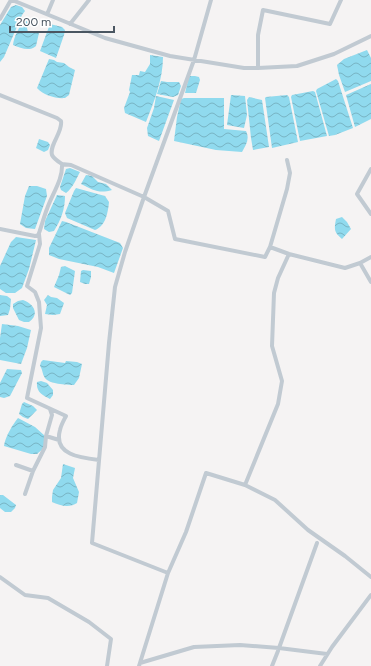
<svg xmlns="http://www.w3.org/2000/svg" width="371" height="666" viewBox="0 0 371 666" font-family="Figtree,sans-serif">
<style>
.water{fill:url(#water-waves)}
.lines{fill:none;stroke-linecap:round;stroke-linejoin:round}
.street{stroke:#c1cad2;stroke-width:4}
</style>
<defs>
<pattern id="water-waves" width="16" height="10" patternUnits="userSpaceOnUse"><rect width="16" height="10" fill="#90daee"/><path d="M0 5q4-4 8 0t8 0" fill="none" stroke="#78b4c4"/></pattern>
</defs>
<rect width="100%" height="100%" fill="#f5f3f3"/>
<!-- water -->
<path class="water" d="M 16,5 L 22,7 L 25,11 L 22,15 L 4,57 L 0,62 L 0,25 L 11,7 Z
M 24,20 L 28,22 L 27,28 L 28,32 L 39,33 L 36,46 C 29,52 21,48 13,45 C 14,36 19,28 24,20 Z
M 50,24 L 62,27 L 65,30 L 64,35 L 56,58 L 40,51 Z
M 367,50 L 371,58 L 371,81 L 345,92 L 339,75 L 337,65 L 344,59 Z
M 150,55 L 163,57 C 163,79 154,102 146,122 L 125,113 L 124,108 L 130,92 L 129,90 L 132,75 L 139,75 L 140,71 L 145,72 L 150,64 Z
M 49,59 L 54,60 L 57,62 L 64,63 L 69,67 L 75,70 L 69,95 L 65,98 C 56,99 43,95 37,88 Z
M 189,76 L 195,76 L 199,77 L 200,80 L 196,93 L 185,93 Z
M 336,79 L 338,81 L 353,128 L 335,135 L 329,136 L 316,91 L 317,89 Z
M 161,81 L 167,82 L 179,82 L 181,86 L 178,95 L 173,97 L 157,94 Z
M 371,84 L 371,119 L 355,127 L 346,95 Z
M 313,91 L 315,92 L 327,136 L 300,141 L 291,97 L 292,95 Z
M 231,95 L 245,96 L 247,115 L 244,128 L 227,125 Z
M 287,95 L 289,97 L 298,142 L 272,148 L 265,98 L 266,97 Z
M 156,96 L 174,100 L 159,141 L 148,136 L 147,128 L 154,108 Z
M 249,97 L 262,100 L 269,147 L 253,150 L 251,138 L 247,100 Z
M 184,98 L 224,98 L 224,129 L 246,131 C 250,139 246,145 242,152 L 216,150 L 174,141 L 177,117 L 181,99 Z
M 39,139 L 48,142 L 50,145 L 48,150 L 44,152 L 36,148 Z
M 70,168 L 80,172 C 76,179 73,188 66,193 L 61,190 L 60,187 L 66,169 Z
M 86,175 L 92,176 L 98,182 L 106,184 L 112,190 C 99,194 93,190 81,184 Z
M 29,186 L 37,186 L 46,189 L 47,196 L 35,229 L 26,228 L 20,224 L 25,196 Z
M 76,188 L 105,196 L 109,202 C 108,212 106,226 95,230 L 67,218 L 65,213 L 74,191 Z
M 57,195 L 65,196 C 65,209 61,220 54,231 L 49,232 L 44,229 L 45,221 Z
M 342,217 L 347,222 L 351,229 L 342,239 C 334,232 334,230 336,219 Z
M 62,221 L 66,222 L 120,243 L 123,248 L 114,273 L 98,267 L 59,259 L 49,255 L 49,248 Z
M 16,237 L 36,240 L 29,269 L 22,288 L 15,293 L 6,293 L 0,289 L 0,266 L 11,242 Z
M 65,266 L 75,271 L 72,293 L 70,295 L 54,287 L 59,275 L 61,267 Z
M 83,270 L 91,271 L 91,277 L 89,284 L 85,284 L 80,282 L 81,271 Z
M 0,295 L 7,296 L 11,299 L 10,309 L 8,315 L 0,316 Z
M 48,295 L 51,297 L 57,298 L 64,303 L 60,314 L 53,315 L 45,314 L 47,305 L 44,300 Z
M 23,300 C 34,304 40,314 29,322 L 24,322 L 19,320 L 13,308 L 13,304 L 18,301 Z
M 2,324 L 18,326 L 31,330 L 27,348 L 21,364 L 0,360 L 0,338 Z
M 43,360 L 65,363 L 66,361 L 77,362 L 82,364 L 79,378 L 74,385 C 66,385 49,384 45,378 C 42,374 43,370 40,366 L 41,362 Z
M 7,369 L 21,370 L 22,373 L 10,396 L 4,398 L 0,397 L 0,383 Z
M 41,381 L 47,383 L 53,390 L 53,395 L 50,399 C 42,395 36,392 37,382 Z
M 24,402 L 33,406 L 37,410 L 28,419 L 23,417 L 19,414 L 22,404 Z
M 18,418 L 35,427 L 45,436 L 45,447 L 37,454 L 31,454 L 4,446 C 5,437 13,424 18,418 Z
M 63,464 L 75,468 L 73,478 L 79,492 L 77,503 C 70,508 60,506 52,502 L 52,497 L 53,490 L 61,478 Z
M 0,495 L 3,495 L 16,505 L 15,508 L 11,512 L 5,512 L 0,508 Z"/>
<g class="lines">
<!-- street -->
<path class="street" d="M 12,0 L 105,38 L 170,56 L 244,68 L 258,68 L 258,35 L 263,10 L 330,24 L 341,0
M 48,12 L 53,0
M 0,19 L 11,0
M 70,24 L 89,0
M 258,68 L 297,66 L 334,54 L 371,36
M 0,95 L 57,118 L 61,121 C 63,132 49,145 52,155 C 54,159 59,162 62,164 C 63,180 52,194 47,209 C 45,213 39,235 38,235 C 37,236 36,236 35,236 L 0,229
M 62,164 L 71,165 L 144,197 L 168,211 L 175,239 L 265,257 L 270,247 L 289,254 L 345,268 L 360,263 L 371,257
M 371,169 L 357,194 L 371,214
M 39,234 L 40,244 L 27,286 L 35,292 L 39,302 L 41,328 L 27,398 L 66,416 C 64,420 61,425 60,430 C 53,455 81,458 99,460
M 270,247 L 287,189 L 290,173 L 287,160
M 360,263 L 371,282
M 46,436 L 59,440
M 16,465 L 33,471
M 245,485 L 278,404 L 282,381 L 272,346 L 274,293 L 278,278 L 289,254
M 25,494 L 33,471 L 45,447 L 46,436 L 52,415 L 50,409
M 317,543 L 279,648 L 327,654
M 168,573 L 92,543 L 109,343 L 115,287 L 125,252 L 144,197 L 194,60 L 211,0
M 0,577 L 25,595 L 48,598 L 89,622 L 111,639 L 107,666
M 140,663 L 194,647 L 240,645 L 279,648
M 139,666 L 168,573 L 186,532 L 206,473 L 245,485 L 275,500 L 308,530 L 345,556 L 371,577
M 272,666 L 278,651
M 320,666 L 332,647 L 371,595"/>
</g>
<!-- scale -->
<path d="M10 26v6h104v-6" fill="none" stroke="#4a5661" stroke-width="2"/>
<text x="16" y="26" font-size="12" fill="#4a5661" stroke="#ffffff" stroke-width="3" paint-order="stroke">200 m</text>
</svg>
